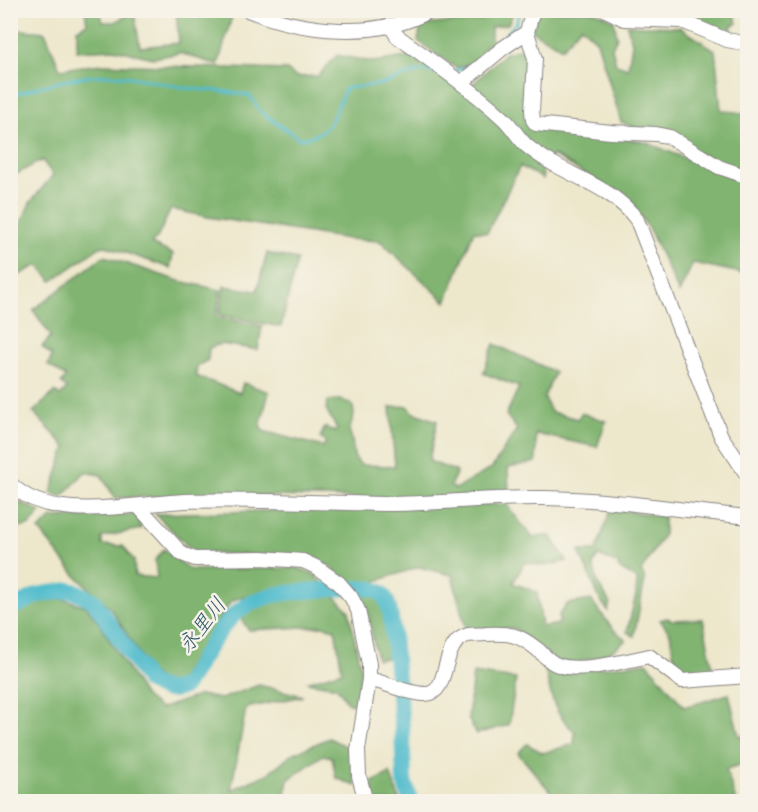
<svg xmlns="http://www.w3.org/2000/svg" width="758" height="812" viewBox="0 0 758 812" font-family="Itim,'Klee One',sans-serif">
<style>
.forest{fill:#80b470;stroke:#516b56;stroke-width:1.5}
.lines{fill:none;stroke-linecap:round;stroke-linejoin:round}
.stream{stroke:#50bbcc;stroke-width:3}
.river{stroke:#50bbcc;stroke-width:16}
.minor-casing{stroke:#888483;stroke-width:16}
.minor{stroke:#fff;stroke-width:14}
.labels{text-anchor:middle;stroke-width:5;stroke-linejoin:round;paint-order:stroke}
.water-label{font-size:21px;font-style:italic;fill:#32586e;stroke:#f7f3e8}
</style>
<rect width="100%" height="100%" fill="#f7f3e8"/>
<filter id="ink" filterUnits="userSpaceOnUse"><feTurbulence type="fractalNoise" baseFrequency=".0167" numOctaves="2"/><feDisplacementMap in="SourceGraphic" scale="12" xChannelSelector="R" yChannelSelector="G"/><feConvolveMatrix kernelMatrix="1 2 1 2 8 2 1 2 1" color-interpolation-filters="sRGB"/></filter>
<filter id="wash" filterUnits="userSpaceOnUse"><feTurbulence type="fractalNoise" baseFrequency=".008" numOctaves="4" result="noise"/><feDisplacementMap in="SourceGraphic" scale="24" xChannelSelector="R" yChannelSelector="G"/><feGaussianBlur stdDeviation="1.35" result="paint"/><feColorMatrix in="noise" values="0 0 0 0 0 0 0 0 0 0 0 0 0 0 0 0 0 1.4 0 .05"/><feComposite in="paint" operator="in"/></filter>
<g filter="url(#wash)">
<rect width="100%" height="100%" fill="#ede7cb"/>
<!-- forest -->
<path class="forest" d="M 225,10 L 233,13 L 218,65 L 180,53 L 153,58 L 114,49 L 77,51 L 77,29 L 87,23 L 85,11 L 100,11 L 103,22 L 115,22 L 134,11 L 140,47 L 179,43 L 176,11 Z
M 481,11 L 514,11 L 508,24 L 491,27 L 491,44 L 484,46 C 483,62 470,64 456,68 L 418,41 L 421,25 L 481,20 L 485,15 Z
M 538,11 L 594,11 L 614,20 L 617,37 L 612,48 L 616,64 L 628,68 L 632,43 L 627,25 L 679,27 L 715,50 L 721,110 L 747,114 L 747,173 L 621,122 L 597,41 L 581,26 L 562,48 L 532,31 Z
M 643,11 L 734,11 L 737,23 L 731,26 L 734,38 Z
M 11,29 L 45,32 L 60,69 L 102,64 L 287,70 L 296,77 L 318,76 L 337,55 L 373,62 L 414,56 L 473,84 L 505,53 L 526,48 L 533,57 L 528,126 L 645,142 L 747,183 L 747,274 L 693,263 L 679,293 L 650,231 L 632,202 L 553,155 L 542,166 L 543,179 L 520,166 L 487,233 L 474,231 L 446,302 L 380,241 L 348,239 L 208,217 L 171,209 L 157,238 L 151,244 L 173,254 L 170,268 L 106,246 L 100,247 L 52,281 L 38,265 L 17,276 L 11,270 L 10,249 L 30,203 L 53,175 L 42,160 L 11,177 Z
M 267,253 L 297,260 L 281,327 L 219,315 L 224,286 L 257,291 Z
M 104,256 L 179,281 L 221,290 L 216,317 L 262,326 L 258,350 L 221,344 L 209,348 L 208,360 L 197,366 L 196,376 L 240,393 L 243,383 L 269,392 L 260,427 L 263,431 L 323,447 L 326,442 L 320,438 L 325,427 L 335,432 L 337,429 L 326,409 L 327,402 C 337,399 344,399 353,406 L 354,415 L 349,431 C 357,446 347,451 361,465 L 395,466 L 390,407 L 408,406 L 413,412 L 437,421 L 429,461 L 457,472 L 450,486 L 456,489 L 492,468 L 517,429 L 506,415 L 519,387 L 483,373 L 494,344 L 555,372 L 544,397 L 551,412 L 578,419 L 581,413 L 606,421 L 597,447 L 536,434 L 536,462 L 508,468 L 509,495 L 406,499 L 222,495 L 115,498 L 101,475 L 85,472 L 62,497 L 51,493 L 66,447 L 33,412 L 55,392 L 60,396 L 67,389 L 61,383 L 66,377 L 48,365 L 52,356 L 42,347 L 51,336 L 33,310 Z
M 10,495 L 19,502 L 41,512 L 30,525 L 11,530 Z
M 506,504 L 532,537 L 551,536 L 567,561 L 543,566 L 525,562 L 513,583 L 537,592 L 542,627 L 559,624 L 559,615 L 567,604 L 591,600 L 614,630 L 626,640 L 609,653 L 577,663 L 557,662 L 513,628 L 466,630 L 452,575 L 419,567 L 376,581 L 376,594 L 382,602 L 389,658 L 377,659 L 367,610 L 352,585 L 328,565 L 297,556 L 195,553 L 155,514 Z
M 611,509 L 664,516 L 664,534 L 641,571 L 645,579 L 634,636 L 627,632 L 636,595 L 637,579 L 618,568 L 619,564 L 598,556 L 593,564 L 598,584 L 610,603 L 608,611 L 600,600 L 579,551 L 596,551 Z
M 137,514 L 141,529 L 102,537 L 102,545 L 123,546 L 134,561 L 135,576 L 157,578 L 155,560 L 164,549 L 190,570 L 298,568 L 314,574 L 349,611 L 361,670 L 357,705 L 348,703 L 337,687 L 307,682 L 342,671 L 335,629 L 323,626 L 249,630 L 243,622 L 244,596 L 231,601 L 184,673 L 178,684 L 166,685 L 151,673 L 111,609 L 76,576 L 39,530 L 52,518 Z
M 64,599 L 86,606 L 99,623 L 145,697 L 160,709 L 200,695 L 221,699 L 259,685 L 303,696 L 246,708 L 231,790 L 267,774 L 292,754 L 329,738 L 350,748 L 356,786 L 336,778 L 332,757 L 323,755 L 288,780 L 285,795 L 288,801 L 11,802 L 11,615 C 27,604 44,600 64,599 Z
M 667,618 L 671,620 L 703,619 L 714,675 L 683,677 L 676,671 L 670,633 L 660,620 Z
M 647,662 L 684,707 L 729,694 L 739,736 L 747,734 L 747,763 L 726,769 L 736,801 L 515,802 L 517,795 L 555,797 L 518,753 L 527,744 L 543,753 L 574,744 L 575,732 C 552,711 552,699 545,669 L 567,672 Z
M 473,673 L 516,679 L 509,725 L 476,734 L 468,718 Z
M 390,773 L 400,801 L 375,801 L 371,783 Z"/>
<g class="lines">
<!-- stream -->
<path class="stream" d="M 494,47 L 516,23 L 520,10
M 455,71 L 471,67
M 10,98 L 15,94 C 50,84 86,72 123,76 C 145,78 165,85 187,88 C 208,91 229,90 250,96 L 261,112 L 300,139 C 335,133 332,116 346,88 C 359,87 372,86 385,83 C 404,78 416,68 436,72"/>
<!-- river -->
<path class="river" d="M 10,609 L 38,595 L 69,590 L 79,593 L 94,601 L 148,681 C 161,690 169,693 184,687 C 201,661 216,629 241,609 C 248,604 262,598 270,596 C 286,592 363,585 376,590 C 387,594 389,607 391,617 L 402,726 L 404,781 L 411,802"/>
</g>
</g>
<g filter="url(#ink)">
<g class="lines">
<!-- minor casing -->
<g class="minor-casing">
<path id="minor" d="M 248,10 C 302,32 377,41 431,10
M 533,10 L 527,32 L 535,59 L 532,111 L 533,120 L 536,124 L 611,132 L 656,134 L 670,137 L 719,167 L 748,177
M 606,10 L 624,19 L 682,21 L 727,40 L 748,44
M 390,25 L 397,36 C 433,62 469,87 503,118 C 512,126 518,138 527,146 C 561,175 610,183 637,220 L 721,436 L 748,476
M 462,82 L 503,48 L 527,32
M 10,483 C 48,525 135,503 185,501 C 252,499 319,503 385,504 C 438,504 491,497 544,498 C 612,499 680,510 748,517
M 138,506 L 182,554 L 195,559 L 262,558 L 303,561 L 316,567 L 339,583 L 351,597 L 358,610 L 369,664 L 369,679 L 358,750 L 359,776 L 366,802
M 369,679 C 386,683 408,694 426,694 C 451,694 439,642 468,635 C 473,634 481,635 486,634 C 510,633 518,634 537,649 C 543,654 550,663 558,665 C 579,673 626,661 649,656 L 682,681 L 748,676"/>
</g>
<!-- minor -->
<use href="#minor" class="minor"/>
</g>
</g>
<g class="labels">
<!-- water labels -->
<g class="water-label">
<text transform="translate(202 625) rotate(-52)" y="7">永里川</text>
</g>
</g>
<!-- margin -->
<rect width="758" height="812" fill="none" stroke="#f7f3e8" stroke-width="36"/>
</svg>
